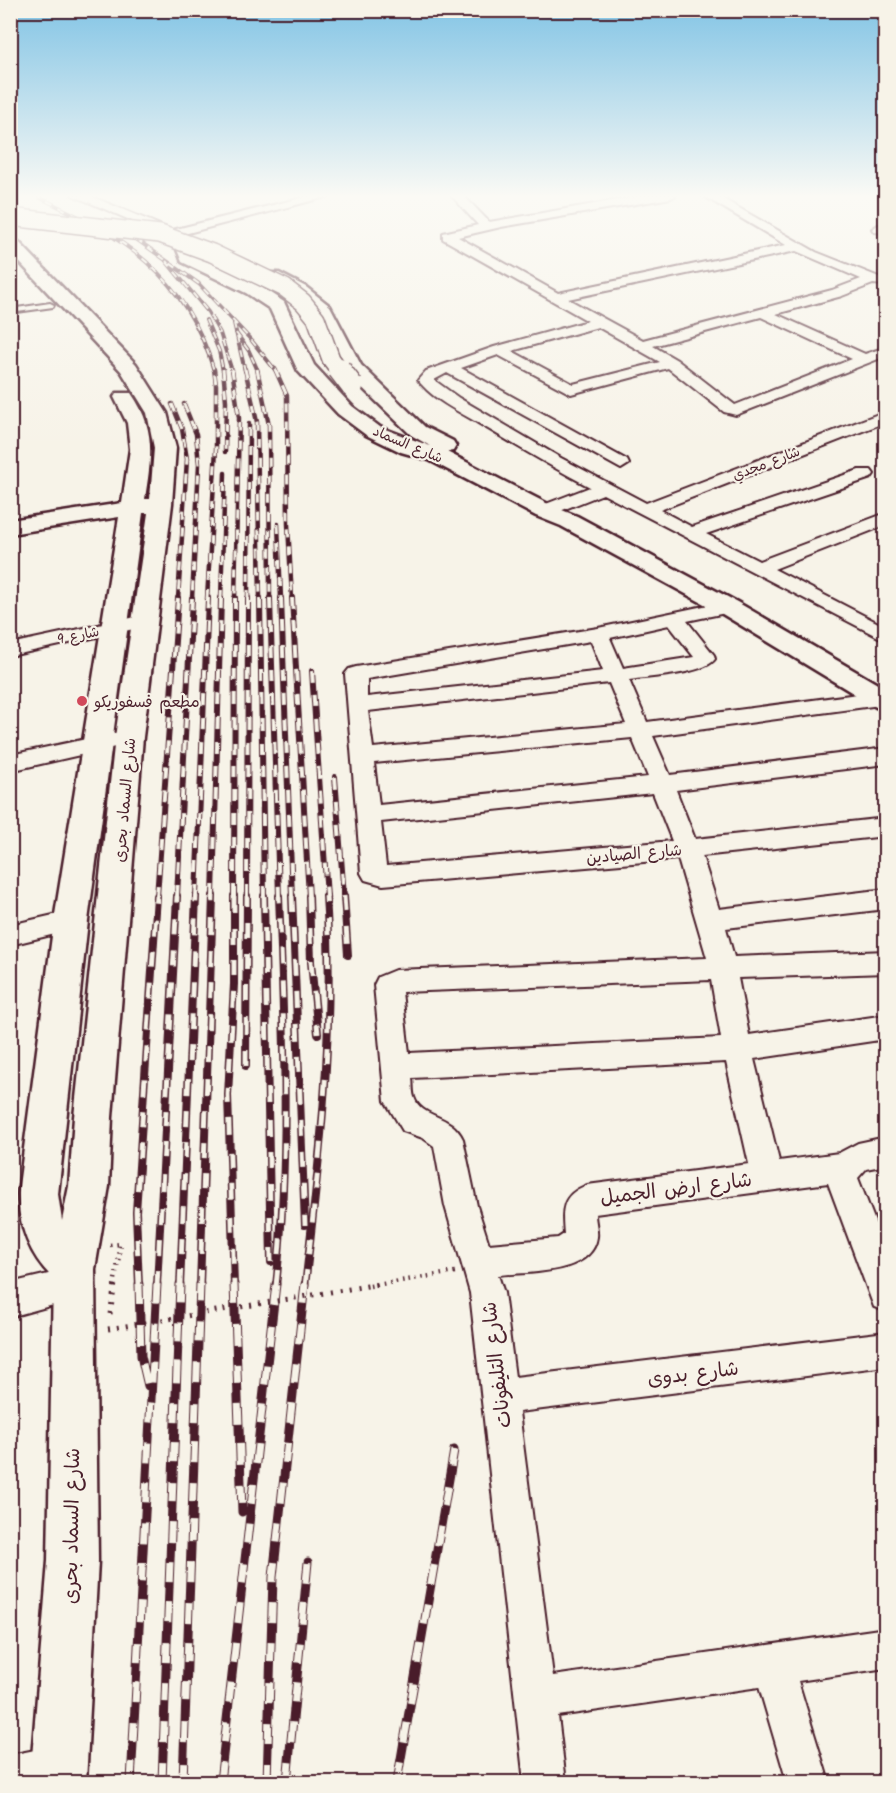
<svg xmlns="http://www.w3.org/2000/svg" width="896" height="1793" viewBox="0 0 896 1793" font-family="Kalam,'Playpen Sans Arabic',sans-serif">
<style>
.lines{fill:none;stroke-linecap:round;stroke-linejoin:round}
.lane-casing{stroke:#4a1f2b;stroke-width:4}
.street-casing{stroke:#4a1f2b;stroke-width:4}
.secondary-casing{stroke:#4a1f2b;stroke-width:5}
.highway-casing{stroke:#4a1f2b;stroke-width:5}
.path-far1{stroke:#4a1f2b;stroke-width:4.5;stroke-dasharray:1.5 5;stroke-linecap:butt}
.path{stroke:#4a1f2b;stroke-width:5;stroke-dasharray:2 7;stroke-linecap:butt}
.lane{fill:#f7f3e8;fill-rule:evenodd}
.street{fill:#f7f3e8;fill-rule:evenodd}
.secondary{fill:#f7f3e8;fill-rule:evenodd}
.highway{fill:#f7f3e8;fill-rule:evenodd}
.rail-far4-casing{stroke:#4a1f2b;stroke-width:4}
.rail-far3-casing{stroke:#4a1f2b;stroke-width:4.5}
.rail-far2-casing{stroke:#4a1f2b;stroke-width:6}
.rail-far1-casing{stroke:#4a1f2b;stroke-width:8}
.rail-casing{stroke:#4a1f2b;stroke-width:9}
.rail-far4{stroke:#f7f3e8;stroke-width:2;stroke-dasharray:7;stroke-linecap:butt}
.rail-far3{stroke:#f7f3e8;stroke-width:3;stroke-dasharray:9;stroke-linecap:butt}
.rail-far2{stroke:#f7f3e8;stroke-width:4;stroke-dasharray:12;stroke-linecap:butt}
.rail-far1{stroke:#f7f3e8;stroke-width:5;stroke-dasharray:16;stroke-linecap:butt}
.rail{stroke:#f7f3e8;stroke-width:7;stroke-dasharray:20;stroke-linecap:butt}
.highway-bridge-far1-casing{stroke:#4a1f2b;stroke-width:20;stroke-linecap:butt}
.highway-bridge-casing{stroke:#4a1f2b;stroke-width:25;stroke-linecap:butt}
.path-bridge-far1{stroke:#4a1f2b;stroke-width:4.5;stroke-dasharray:1.5 5;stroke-linecap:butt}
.path-bridge{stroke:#4a1f2b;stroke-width:5;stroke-dasharray:2 7;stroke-linecap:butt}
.highway-bridge-far1{stroke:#f7f3e8;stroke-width:17}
.highway-bridge{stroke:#f7f3e8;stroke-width:22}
.poi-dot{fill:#d1495b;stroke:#f7f3e8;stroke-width:2}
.labels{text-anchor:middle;stroke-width:4.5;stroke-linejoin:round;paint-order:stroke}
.far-street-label{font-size:14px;fill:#4a1f2b;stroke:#f7f3e8}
.poi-label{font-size:16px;fill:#4a1f2b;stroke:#f7f3e8;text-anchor:start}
.street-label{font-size:16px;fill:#4a1f2b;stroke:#f7f3e8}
.near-street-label{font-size:20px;fill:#4a1f2b;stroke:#f7f3e8}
</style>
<rect width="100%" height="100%" fill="#f7f3e8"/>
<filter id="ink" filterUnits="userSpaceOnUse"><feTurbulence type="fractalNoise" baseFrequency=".0167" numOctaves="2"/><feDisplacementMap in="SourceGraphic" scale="12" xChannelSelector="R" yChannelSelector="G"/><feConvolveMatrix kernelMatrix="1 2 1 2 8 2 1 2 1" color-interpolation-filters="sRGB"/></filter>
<g filter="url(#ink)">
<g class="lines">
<!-- lane casing -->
<g class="lane-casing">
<path id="lane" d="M 50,303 L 54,305 L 53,307 L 10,313 L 10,309 Z"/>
</g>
<!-- street casing -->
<g class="street-casing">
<path id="street" d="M 72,195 L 88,195 L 172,230 L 313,195 L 334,195 L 180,235 L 174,239 Z
M 451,195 L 463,195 L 489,222 L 647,195 L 676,195 L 671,198 L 501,227 L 458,237 L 558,293 L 786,245 L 702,195 L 716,195 L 816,252 L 884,279 L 886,282 L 884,285 L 873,284 L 842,296 L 776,314 L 865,354 L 886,347 L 886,356 L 736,415 L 724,412 L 668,368 L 571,394 L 498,355 L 461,368 L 627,460 L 629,464 L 621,469 L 447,373 L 434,380 L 459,398 L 561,458 L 646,503 L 886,411 L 886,422 L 660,510 L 692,527 L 859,470 L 871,470 L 874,474 L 871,478 L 706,534 L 759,561 L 886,513 L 886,525 L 774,569 L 886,627 L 886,641 L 603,494 L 550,515 L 538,515 L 535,511 L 538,507 L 590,487 C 552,467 515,445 478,423 C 458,411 432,399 418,380 L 426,371 L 494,347 L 588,321 L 443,239 L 443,233 L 478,225 ZM 796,251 L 861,279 L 832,290 L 643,340 L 568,299 ZM 761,317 L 852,359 L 735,405 L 677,360 L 653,346 ZM 598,327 L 660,362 L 573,384 L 512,351 Z
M 878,225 L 886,225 L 886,233 L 874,232 L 872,229 Z
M 728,601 L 735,603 L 738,607 L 735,611 L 687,621 L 714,655 L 715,659 C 705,674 648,677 629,680 L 647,722 L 880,691 L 886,693 L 886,703 L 880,705 L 653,736 L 670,775 L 886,748 L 886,764 L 676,790 L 695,839 L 886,818 L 886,836 L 702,856 L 719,909 L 886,889 L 886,909 L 726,928 L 734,957 L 886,951 L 886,973 L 738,978 L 749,1035 L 886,1015 L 886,1039 L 754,1059 L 779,1161 L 839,1153 L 858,1143 L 886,1137 L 886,1165 L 866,1169 L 858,1178 L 886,1250 L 886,1311 L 874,1307 L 828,1183 L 595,1214 C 595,1221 598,1230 597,1237 C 592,1275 527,1272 498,1275 L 504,1293 L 515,1377 L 886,1332 L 886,1366 L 519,1412 L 553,1676 L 886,1628 L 886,1668 L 798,1681 L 829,1782 L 787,1782 L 759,1687 L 558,1716 L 566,1782 L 524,1782 L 470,1293 L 445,1206 L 434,1146 L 423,1138 L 403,1131 L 385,1101 L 374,985 L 378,977 L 395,970 L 707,958 L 678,859 L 383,885 L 365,880 L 361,873 L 345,674 L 349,669 L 356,667 L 598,628 ZM 669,625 L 694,657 L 623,668 L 610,638 ZM 591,641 L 603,671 L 367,697 L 367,679 ZM 609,683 L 626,724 L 373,748 L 368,711 ZM 632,738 L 648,777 L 379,805 L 374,763 ZM 653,793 L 672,841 L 386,866 L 381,822 ZM 711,980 L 721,1038 L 409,1053 L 402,992 ZM 726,1062 L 749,1164 L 587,1185 C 561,1195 562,1209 564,1234 L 558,1238 L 489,1244 L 477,1206 L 463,1139 C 451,1113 421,1119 414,1097 C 412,1091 413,1084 412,1078 Z
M 145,615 L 152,617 L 155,621 L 152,625 L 10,656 L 10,644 Z
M 129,730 L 137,732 L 140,737 L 137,742 L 10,771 L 10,755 Z
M 71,911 L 80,914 L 84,921 L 80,928 L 10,945 L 10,925 Z
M 74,1268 L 86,1272 L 91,1284 L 86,1296 L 10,1317 L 10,1283 Z
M 60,1745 L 75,1751 L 81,1766 L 75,1781 L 10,1782 L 10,1755 Z"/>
</g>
<!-- secondary casing -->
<g class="secondary-casing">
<path id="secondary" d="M 10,237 L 16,239 L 136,364 L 167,413 L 176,448 L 172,504 L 143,737 L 112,1117 L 109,1186 L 95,1269 L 98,1561 L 86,1782 L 30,1782 L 48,1561 L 53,1278 C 29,1255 19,1226 18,1194 L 54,921 L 119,517 L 10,534 L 10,520 L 122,503 L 130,449 L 127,423 L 114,397 L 117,393 L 131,393 C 157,430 151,458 145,499 L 150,499 L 154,448 L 147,413 L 121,371 L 10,252 ZM 143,513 L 148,513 L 115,737 L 74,1117 L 69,1186 L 62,1221 L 58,1194 L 88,921 Z"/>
</g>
<!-- highway casing -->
<g class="highway-casing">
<path id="highway" d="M 180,232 L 188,237 L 195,256 L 258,285 L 284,302 L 314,365 L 352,406 L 380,427 L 430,446 L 411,435 L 346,372 L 316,313 L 294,295 L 267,281 L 265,277 L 267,273 L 279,273 L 306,287 L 330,306 L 361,365 L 425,427 L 453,441 L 456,446 L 453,451 L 447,452 L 552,506 L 577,516 L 737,602 L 886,689 L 886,710 L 876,707 L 719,612 L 561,526 L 536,516 L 429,460 L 401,452 L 366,435 L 338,414 L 298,371 L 270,309 L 246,293 L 182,262 L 172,237 Z"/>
</g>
<!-- path-far1 -->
<path class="path-far1" d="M 110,1245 L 121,1244 L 114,1286"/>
<!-- path -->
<path class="path" d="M 110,1314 L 115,1284"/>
<!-- lane -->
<use href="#lane" class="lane"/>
<!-- street -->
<use href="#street" class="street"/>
<!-- secondary -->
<use href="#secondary" class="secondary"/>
<!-- highway -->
<use href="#highway" class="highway"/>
<!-- rail-far4 casing -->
<g class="rail-far4-casing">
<path id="rail-far4" d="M 34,195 C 121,235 186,274 214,371
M 125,231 L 199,284 L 252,341 L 276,371
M 166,261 L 208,312 L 220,333 L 232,371
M 206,320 L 219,351 L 223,371
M 234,323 L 245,371
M 236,333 L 249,351 L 258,371"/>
</g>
<!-- rail-far3 casing -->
<g class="rail-far3-casing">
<path id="rail-far3" d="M 223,369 L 226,401 L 225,452
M 232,369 L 239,418 L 235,599
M 245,369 L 257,422 L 260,599
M 257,369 L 269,425 L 270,599
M 275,369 L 287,396 L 288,524 L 292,599
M 172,404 L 182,429 L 187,459 L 178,599
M 184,404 L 196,434 L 199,464 L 192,599
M 278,524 L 281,599
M 207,599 L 216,449 L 216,385 L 214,369
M 221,599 L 225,473
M 248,599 L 249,424"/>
</g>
<!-- rail-far2 casing -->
<g class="rail-far2-casing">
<path id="rail-far2" d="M 260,598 L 264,897
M 270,598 L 279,897
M 281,598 L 292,897
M 292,598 L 309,897
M 312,671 L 327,897
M 335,777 L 344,897
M 157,897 L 178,598
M 177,897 L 192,598
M 196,897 L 208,598
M 213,897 L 221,598
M 234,897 L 235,598
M 247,897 L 248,598"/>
</g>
<!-- rail-far1 casing -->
<g class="rail-far1-casing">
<path id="rail-far1" d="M 234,896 L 234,984 L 228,1095 L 234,1286
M 264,896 L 271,1262
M 292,896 L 305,1225
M 309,896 L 311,962 L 318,1034
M 344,896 L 348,955
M 246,1066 L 247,896
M 139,1286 L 136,1212 L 157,896
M 157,1286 L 177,896
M 180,1286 L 196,896
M 200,1286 L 213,896
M 276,1286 C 290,1156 284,1026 279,896
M 305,1286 C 320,1157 335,1026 326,896"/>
</g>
<!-- rail casing -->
<g class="rail-casing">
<path id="rail" d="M 139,1284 L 141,1356 L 148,1386
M 234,1284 L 242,1512
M 131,1782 L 157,1284
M 162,1782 L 180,1284
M 183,1782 L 200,1284
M 220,1782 L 276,1284
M 267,1782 L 273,1577 L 305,1284
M 287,1782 L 308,1562
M 397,1782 L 454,1450"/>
</g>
<!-- rail-far4 -->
<use href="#rail-far4" class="rail-far4"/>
<!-- rail-far3 -->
<use href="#rail-far3" class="rail-far3"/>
<!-- rail-far2 -->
<use href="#rail-far2" class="rail-far2"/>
<!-- rail-far1 -->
<use href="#rail-far1" class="rail-far1"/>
<!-- rail -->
<use href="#rail" class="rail"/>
<!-- highway-bridge-far1 casing -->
<g class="highway-bridge-far1-casing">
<path id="highway-bridge-far1" d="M 10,217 L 160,234 L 212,253 L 285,288 L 303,302 L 316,318 L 331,359 L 340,371"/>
</g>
<!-- highway-bridge casing -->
<g class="highway-bridge-casing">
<path id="highway-bridge" d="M 339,369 L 352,386"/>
</g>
<!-- path-bridge-far1 -->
<path class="path-bridge-far1" d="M 370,1286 L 455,1272"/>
<!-- path-bridge -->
<path class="path-bridge" d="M 108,1329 L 379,1284"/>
<!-- highway-bridge-far1 -->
<use href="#highway-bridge-far1" class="highway-bridge-far1"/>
<!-- highway-bridge -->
<use href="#highway-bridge" class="highway-bridge"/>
</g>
</g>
<!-- sky -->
<linearGradient id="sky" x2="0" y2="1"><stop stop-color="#82c4e5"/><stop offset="0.44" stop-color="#fbfaf5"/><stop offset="1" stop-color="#fbfaf5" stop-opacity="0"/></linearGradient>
<rect width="896" height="446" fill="url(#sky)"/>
<!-- markers -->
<circle class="poi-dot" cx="82" cy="701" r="6"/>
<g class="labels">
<!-- far-street labels -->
<g class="far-street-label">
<text transform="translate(408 444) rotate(23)" y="5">شارع السماد</text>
<text transform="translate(766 463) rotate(-21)" y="5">شارع مجدي</text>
<text transform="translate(78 635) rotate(-12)" y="5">شارع 9</text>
</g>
<!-- poi labels -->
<g class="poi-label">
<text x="94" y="707">مطعم فسفوريكو</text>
</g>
<!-- street labels -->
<g class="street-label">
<text transform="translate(124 800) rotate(-85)" y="6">شارع السماد بحرى</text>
<text transform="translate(634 853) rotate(-5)" y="6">شارع الصيادين</text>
</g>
<!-- near-street labels -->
<g class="near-street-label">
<text transform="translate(676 1188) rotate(-7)" y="7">شارع ارض الجميل</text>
<text transform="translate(496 1365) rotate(-97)" y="7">شارع التليفونات</text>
<text transform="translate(693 1373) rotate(-7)" y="7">شارع بدوى</text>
<text transform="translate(71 1526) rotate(-89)" y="7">شارع السماد بحرى</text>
</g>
</g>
<!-- margin -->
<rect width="896" height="1793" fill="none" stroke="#f7f3e8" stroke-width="36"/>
<rect x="18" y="18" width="860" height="1757" fill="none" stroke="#4a1f2b" stroke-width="2" filter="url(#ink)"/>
</svg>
